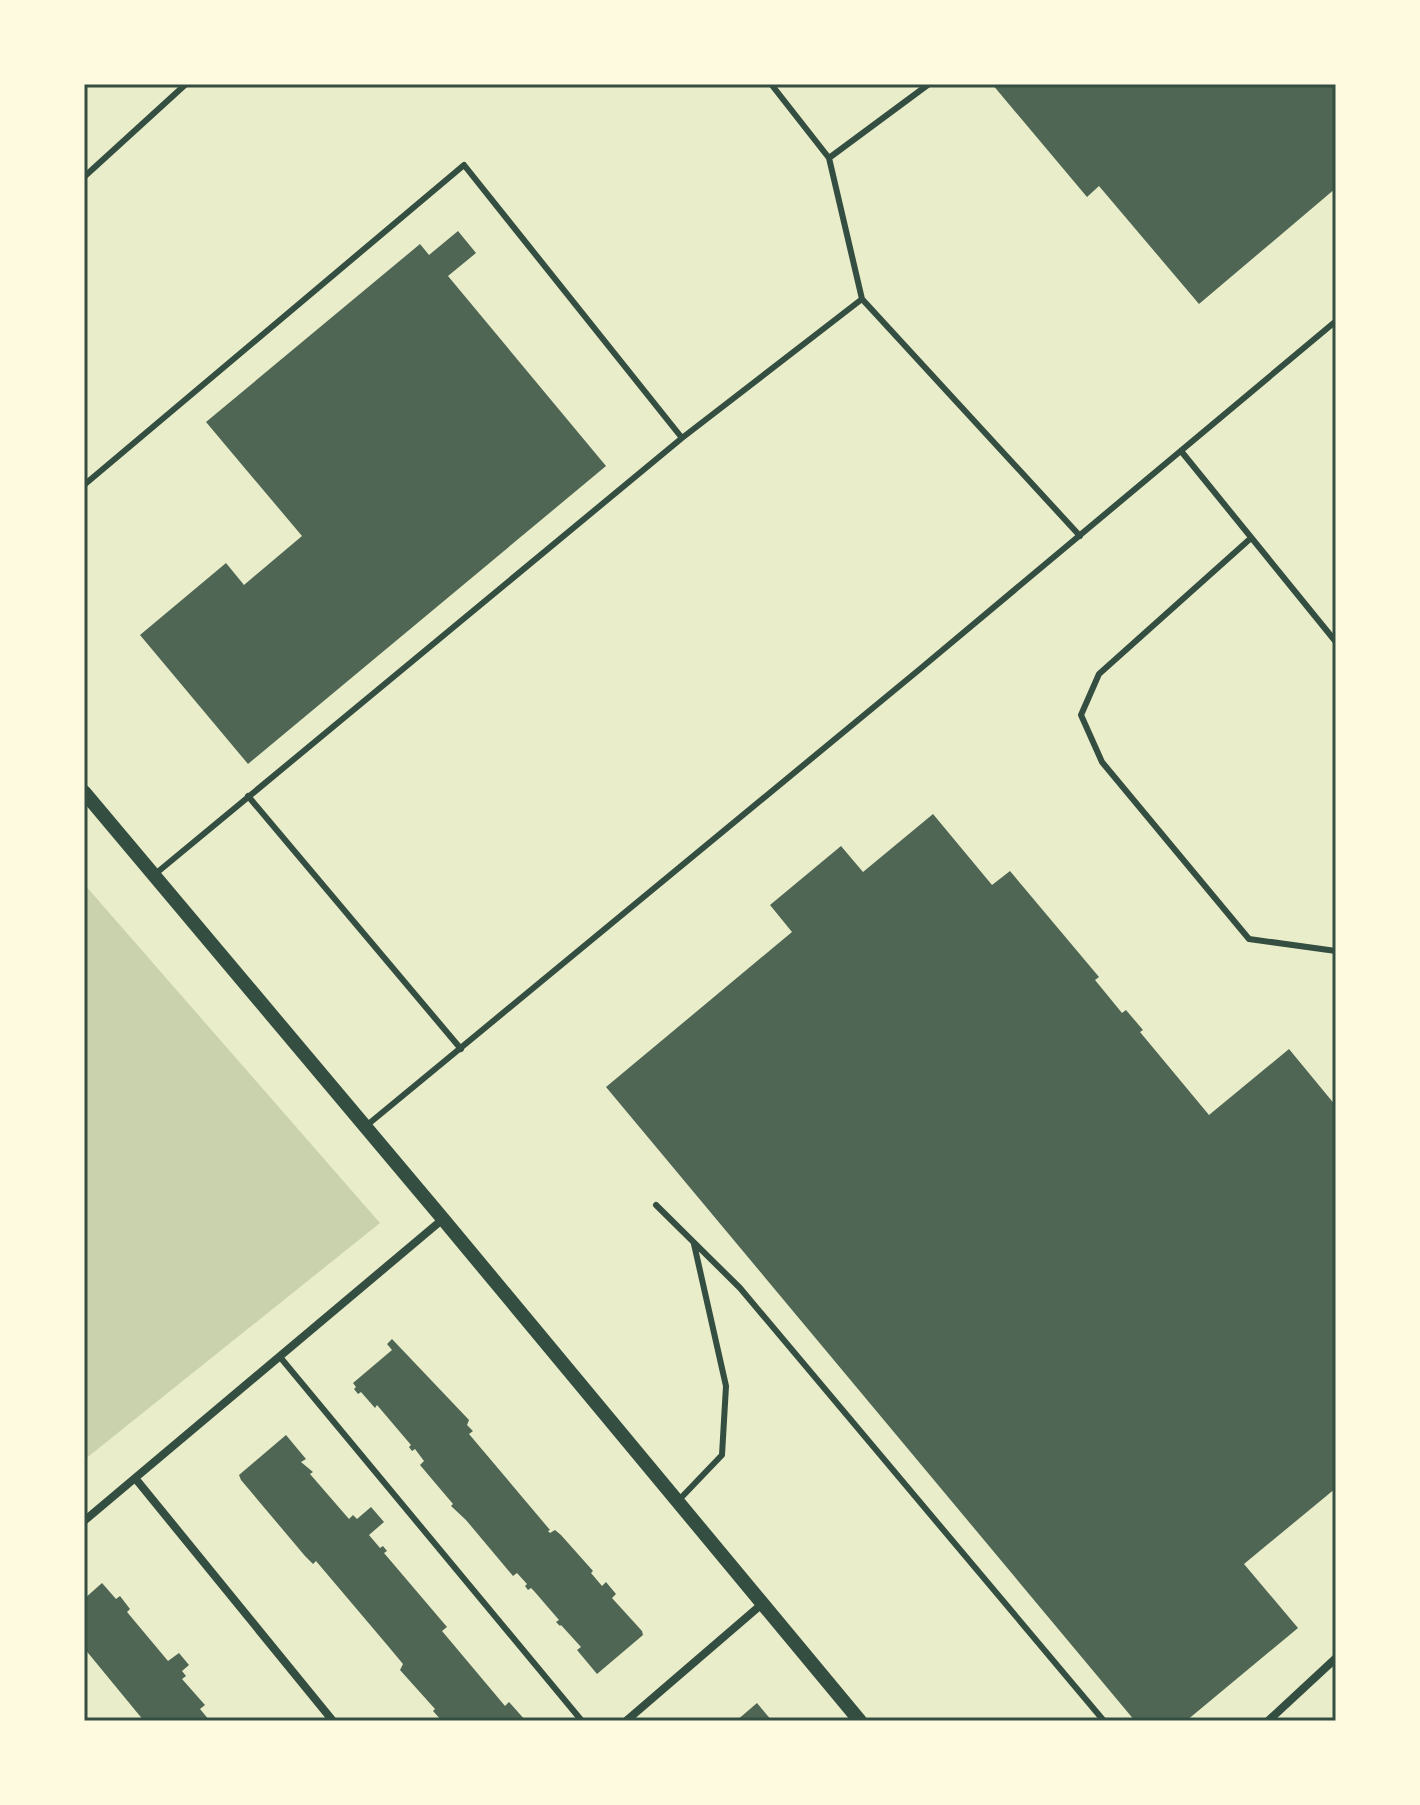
<svg xmlns="http://www.w3.org/2000/svg" width="1420" height="1805" viewBox="0 0 1420 1805" font-family="Karla,sans-serif">
<style>
.green{fill:#cad2ad}
.building{fill:#4f6655}
.lines{fill:none;stroke-linecap:round;stroke-linejoin:round}
.service{stroke:#344e41;stroke-width:6}
.minor{stroke:#344e41;stroke-width:8}
.tertiary{stroke:#344e41;stroke-width:14}
.neatline{fill:none;stroke:#344e41;stroke-width:3}
</style>
<rect width="100%" height="100%" fill="#e9edc9"/>
<!-- green -->
<path class="green" d="M 84,884 L 380,1223 L 84,1460 Z"/>
<!-- building -->
<path class="building" d="M 992,84 L 1336,84 L 1336,188 L 1199,304 L 1099,186 L 1087,197 Z
M 458,231 L 476,253 L 448,276 L 606,466 L 248,764 L 140,635 L 226,563 L 244,585 L 302,536 L 206,422 L 420,244 L 429,255 Z
M 933,814 L 992,885 L 1010,871 L 1099,977 L 1095,980 L 1122,1013 L 1126,1010 L 1143,1030 L 1140,1032 L 1209,1115 L 1289,1049 L 1336,1106 L 1336,1488 L 1244,1564 L 1298,1628 L 1186,1721 L 1135,1721 L 606,1087 L 792,932 L 770,905 L 841,846 L 863,872 Z
M 392,1339 L 469,1420 L 467,1425 L 473,1431 L 469,1434 L 550,1530 L 548,1531 L 550,1533 L 555,1530 L 561,1535 L 593,1571 L 591,1573 L 602,1586 L 606,1582 L 616,1594 L 612,1598 L 642,1631 L 643,1635 L 597,1674 L 577,1650 L 581,1647 L 561,1625 L 560,1626 L 556,1622 L 559,1620 L 534,1591 L 531,1588 L 528,1590 L 525,1586 L 527,1584 L 517,1573 L 513,1576 L 466,1520 L 451,1506 L 453,1504 L 420,1465 L 424,1461 L 415,1449 L 412,1451 L 409,1447 L 411,1445 L 377,1405 L 375,1408 L 361,1392 L 358,1394 L 354,1389 L 356,1387 L 353,1383 L 392,1350 L 387,1344 Z
M 286,1435 L 306,1459 L 301,1462 L 313,1472 L 310,1474 L 349,1519 L 353,1515 L 357,1519 L 371,1507 L 384,1522 L 369,1535 L 380,1548 L 383,1546 L 387,1551 L 384,1553 L 447,1627 L 442,1631 L 505,1706 L 509,1702 L 526,1721 L 442,1721 L 433,1711 L 435,1709 L 400,1670 L 403,1664 L 388,1646 L 316,1561 L 313,1564 L 305,1556 L 241,1480 L 239,1475 Z
M 102,1583 L 116,1599 L 120,1596 L 130,1609 L 127,1612 L 168,1661 L 179,1653 L 189,1665 L 182,1671 L 186,1676 L 182,1679 L 205,1705 L 200,1709 L 210,1721 L 144,1721 L 84,1648 L 84,1599 Z
M 757,1703 L 772,1721 L 736,1721 Z"/>
<g class="lines">
<!-- service -->
<path class="service" d="M 771,84 L 829,158 L 862,299
M 829,158 L 929,84
M 84,177 L 186,84
M 1181,451 L 1336,642
M 84,485 L 464,165 L 682,438
M 1251,538 L 1099,674 L 1081,715 L 1102,762 L 1249,939 L 1336,951
M 248,796 L 461,1049
M 154,875 L 682,438 L 862,299 L 1080,536
M 366,1126 L 920,669 L 1336,321
M 656,1205 L 740,1288 L 1104,1721
M 280,1357 L 582,1721
M 677,1502 L 722,1455 L 726,1386 L 694,1244"/>
<!-- minor -->
<path class="minor" d="M 135,1478 L 333,1721
M 84,1521 L 443,1219
M 626,1721 L 762,1604
M 1268,1721 L 1336,1658"/>
<!-- tertiary -->
<path class="tertiary" d="M 84,792 L 443,1219 L 860,1721"/>
</g>
<!-- border -->
<rect width="1420" height="1805" fill="none" stroke="#fefae0" stroke-width="172"/>
<rect x="86" y="86" width="1248" height="1633" class="neatline"/>
</svg>
